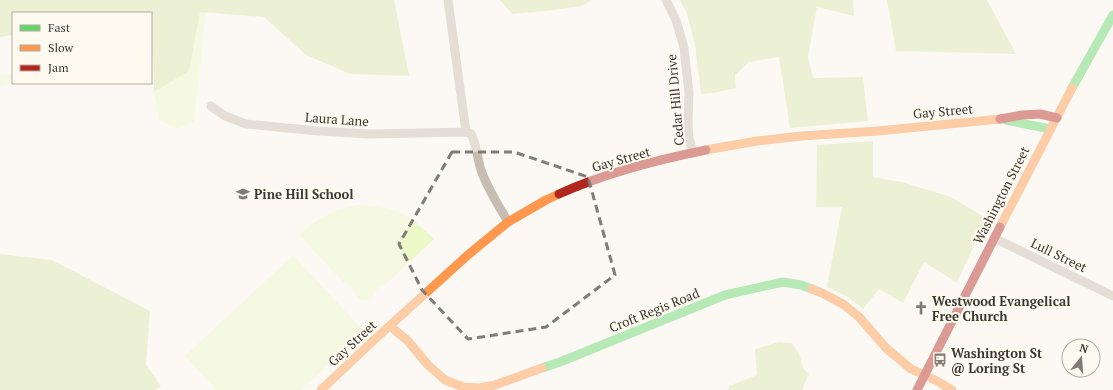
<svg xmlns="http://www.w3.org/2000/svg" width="1113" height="390" viewBox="0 0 1113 390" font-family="'PT Serif',serif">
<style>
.green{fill:#edf8c9}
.forest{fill:#dae6af}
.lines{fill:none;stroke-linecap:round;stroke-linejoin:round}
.street{stroke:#c8bdb3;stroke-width:9}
.fast{stroke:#63d668;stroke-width:9}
.slow{stroke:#ff974d;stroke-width:9}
.jam{stroke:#b3261e;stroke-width:9}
.marked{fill:none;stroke:#7f7c76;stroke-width:3;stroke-dasharray:8 5;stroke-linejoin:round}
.labels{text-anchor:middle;stroke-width:4;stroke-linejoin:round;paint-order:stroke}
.street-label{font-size:13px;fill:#3b3832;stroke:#fffaf0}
.poi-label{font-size:13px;font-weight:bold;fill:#3b3832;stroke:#fffaf0;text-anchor:start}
</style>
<rect width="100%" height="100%" fill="#fcf9f4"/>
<!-- green -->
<path class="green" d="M 0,0 L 207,0 L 194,121 L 178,129 L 159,120 L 154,92 L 153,56 L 151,53 L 151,13 L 13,13 L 13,35 L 0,37 Z
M 13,74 L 13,83 L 0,86 L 0,76 Z
M 358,205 C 393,206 410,214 434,239 L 385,285 L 383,284 L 374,292 L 374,295 L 370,300 L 360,300 L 354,294 L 355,291 L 347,282 L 345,284 L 299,235 C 319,217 332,210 358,205 Z
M 293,255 L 364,331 L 301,390 L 216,390 L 185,356 Z"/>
<!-- forest -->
<path class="forest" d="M 0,0 L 394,0 L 409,76 L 350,74 L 306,55 L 264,17 L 200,12 L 189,71 L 154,92 L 153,56 L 151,53 L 151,13 L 13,13 L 13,35 L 0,37 Z
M 500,0 L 592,0 L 582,6 L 546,11 L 512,14 Z
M 680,0 L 853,0 L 854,16 L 817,7 L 808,57 L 813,78 L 863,77 L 868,121 L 790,128 L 779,57 L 749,62 L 735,75 L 736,88 L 713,93 L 701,94 L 695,45 L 687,14 Z
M 887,0 L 987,0 L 1016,54 L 896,51 Z
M 873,141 L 873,177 L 902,182 L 951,197 L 986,218 L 957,283 L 924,262 L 903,303 L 879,289 L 863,309 L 848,297 L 827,287 L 842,207 L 816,207 L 817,145 Z
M 0,254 L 52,260 L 150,311 L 146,364 L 161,387 L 155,390 L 0,390 Z
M 779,342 L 792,343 L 799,353 L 803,368 L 809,374 L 802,390 L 727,390 L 729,389 L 729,386 L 757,375 L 755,349 Z"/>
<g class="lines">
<!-- street -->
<path class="street" d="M 448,0 L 466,132
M 666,0 L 676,20 L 684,48 L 689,93 L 688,124 L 689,138 L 693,153
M 211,106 L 225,116 L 246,124 L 318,131 L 370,134 L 466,132 L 471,134 C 477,145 477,158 481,170 C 487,188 499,206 508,222
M 994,238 L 1113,296"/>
<!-- fast -->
<path class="fast" d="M 1072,88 L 1113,15
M 1006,120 L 1050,129
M 542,368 L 560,362 L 725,295 L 783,282 L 801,285 L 812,289"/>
<!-- slow -->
<path class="slow" d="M 706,150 L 757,141 L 801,136 L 878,131 L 1000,119
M 1000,227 L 1072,88
M 812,289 L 822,293 L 843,304 L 859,317 L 886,348 L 911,369 L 937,381 L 952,390
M 390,326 L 408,341 L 428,365 L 445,380 L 463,387 L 479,388 L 495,385 L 542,368
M 321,390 L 374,340 L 469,254 L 508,222 L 546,200 L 559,194"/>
<!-- jam -->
<path class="jam" d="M 1000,119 L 1022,115 L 1040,114 L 1057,118
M 559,194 C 605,173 656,160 706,150
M 917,390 L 1000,227"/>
</g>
<!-- marked area -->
<path d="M0 0H1113V390H0ZM 452,152 L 514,152 L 588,177 L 615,275 L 546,327 L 468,339 L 422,290 L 399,244 Z" fill="#fcf9f4" fill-opacity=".55" fill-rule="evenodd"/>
<path class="marked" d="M 452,152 L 514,152 L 588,177 L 615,275 L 546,327 L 468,339 L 422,290 L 399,244 Z"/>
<!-- icons -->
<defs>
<g id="school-bare" transform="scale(1.08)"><path d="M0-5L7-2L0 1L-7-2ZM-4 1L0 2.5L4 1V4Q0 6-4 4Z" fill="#7f7c76" stroke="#fffaf0" stroke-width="2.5" paint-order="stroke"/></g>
<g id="church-bare" transform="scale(1.08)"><path d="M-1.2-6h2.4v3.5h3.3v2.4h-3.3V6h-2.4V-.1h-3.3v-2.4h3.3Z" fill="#7f7c76" stroke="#fffaf0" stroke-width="2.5" paint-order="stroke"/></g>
<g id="bus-bare" transform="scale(1.08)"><path d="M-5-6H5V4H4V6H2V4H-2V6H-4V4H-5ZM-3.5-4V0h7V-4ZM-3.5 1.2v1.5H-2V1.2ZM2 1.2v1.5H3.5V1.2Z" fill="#7f7c76" stroke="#fffaf0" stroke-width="2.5" paint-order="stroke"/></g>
</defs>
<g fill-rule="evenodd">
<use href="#school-bare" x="243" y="194"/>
<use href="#church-bare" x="921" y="308"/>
<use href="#bus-bare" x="940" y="360"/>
</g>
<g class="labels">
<!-- street labels -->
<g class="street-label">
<text transform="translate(675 100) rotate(-95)" y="5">Cedar Hill Drive</text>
<text transform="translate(943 111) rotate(-5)" y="5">Gay Street</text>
<text transform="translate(337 119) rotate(4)" y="5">Laura Lane</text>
<text transform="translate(621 159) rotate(-16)" y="5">Gay Street</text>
<text transform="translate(1001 195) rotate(-63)" y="5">Washington Street</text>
<text transform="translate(1059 255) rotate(26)" y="5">Lull Street</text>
<text transform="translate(654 310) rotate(-22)" y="5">Croft Regis Road</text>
<text transform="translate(352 343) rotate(-43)" y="5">Gay Street</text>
</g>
<!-- poi labels -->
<g class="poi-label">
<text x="254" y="199">Pine Hill School</text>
<text x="932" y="306">Westwood Evangelical<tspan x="932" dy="15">Free Church</tspan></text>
<text x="951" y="358">Washington St<tspan x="951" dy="15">@ Loring St</tspan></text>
</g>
</g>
<!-- legend -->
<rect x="12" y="12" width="140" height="72" fill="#fffaf0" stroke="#b1aca4"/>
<rect x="20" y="25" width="20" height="6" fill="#63d668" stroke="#b1aca4"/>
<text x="48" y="32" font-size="12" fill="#3b3832">Fast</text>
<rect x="20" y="45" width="20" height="6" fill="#ff974d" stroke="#b1aca4"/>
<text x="48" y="52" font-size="12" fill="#3b3832">Slow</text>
<rect x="20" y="65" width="20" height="6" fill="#b3261e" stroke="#b1aca4"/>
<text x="48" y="72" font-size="12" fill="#3b3832">Jam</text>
<!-- north arrow -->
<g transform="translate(1081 358) rotate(17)"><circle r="19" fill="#fffaf0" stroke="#b1aca4"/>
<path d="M0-3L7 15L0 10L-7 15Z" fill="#7f7c76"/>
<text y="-6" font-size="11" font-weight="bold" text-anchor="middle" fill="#3b3832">N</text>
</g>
</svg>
